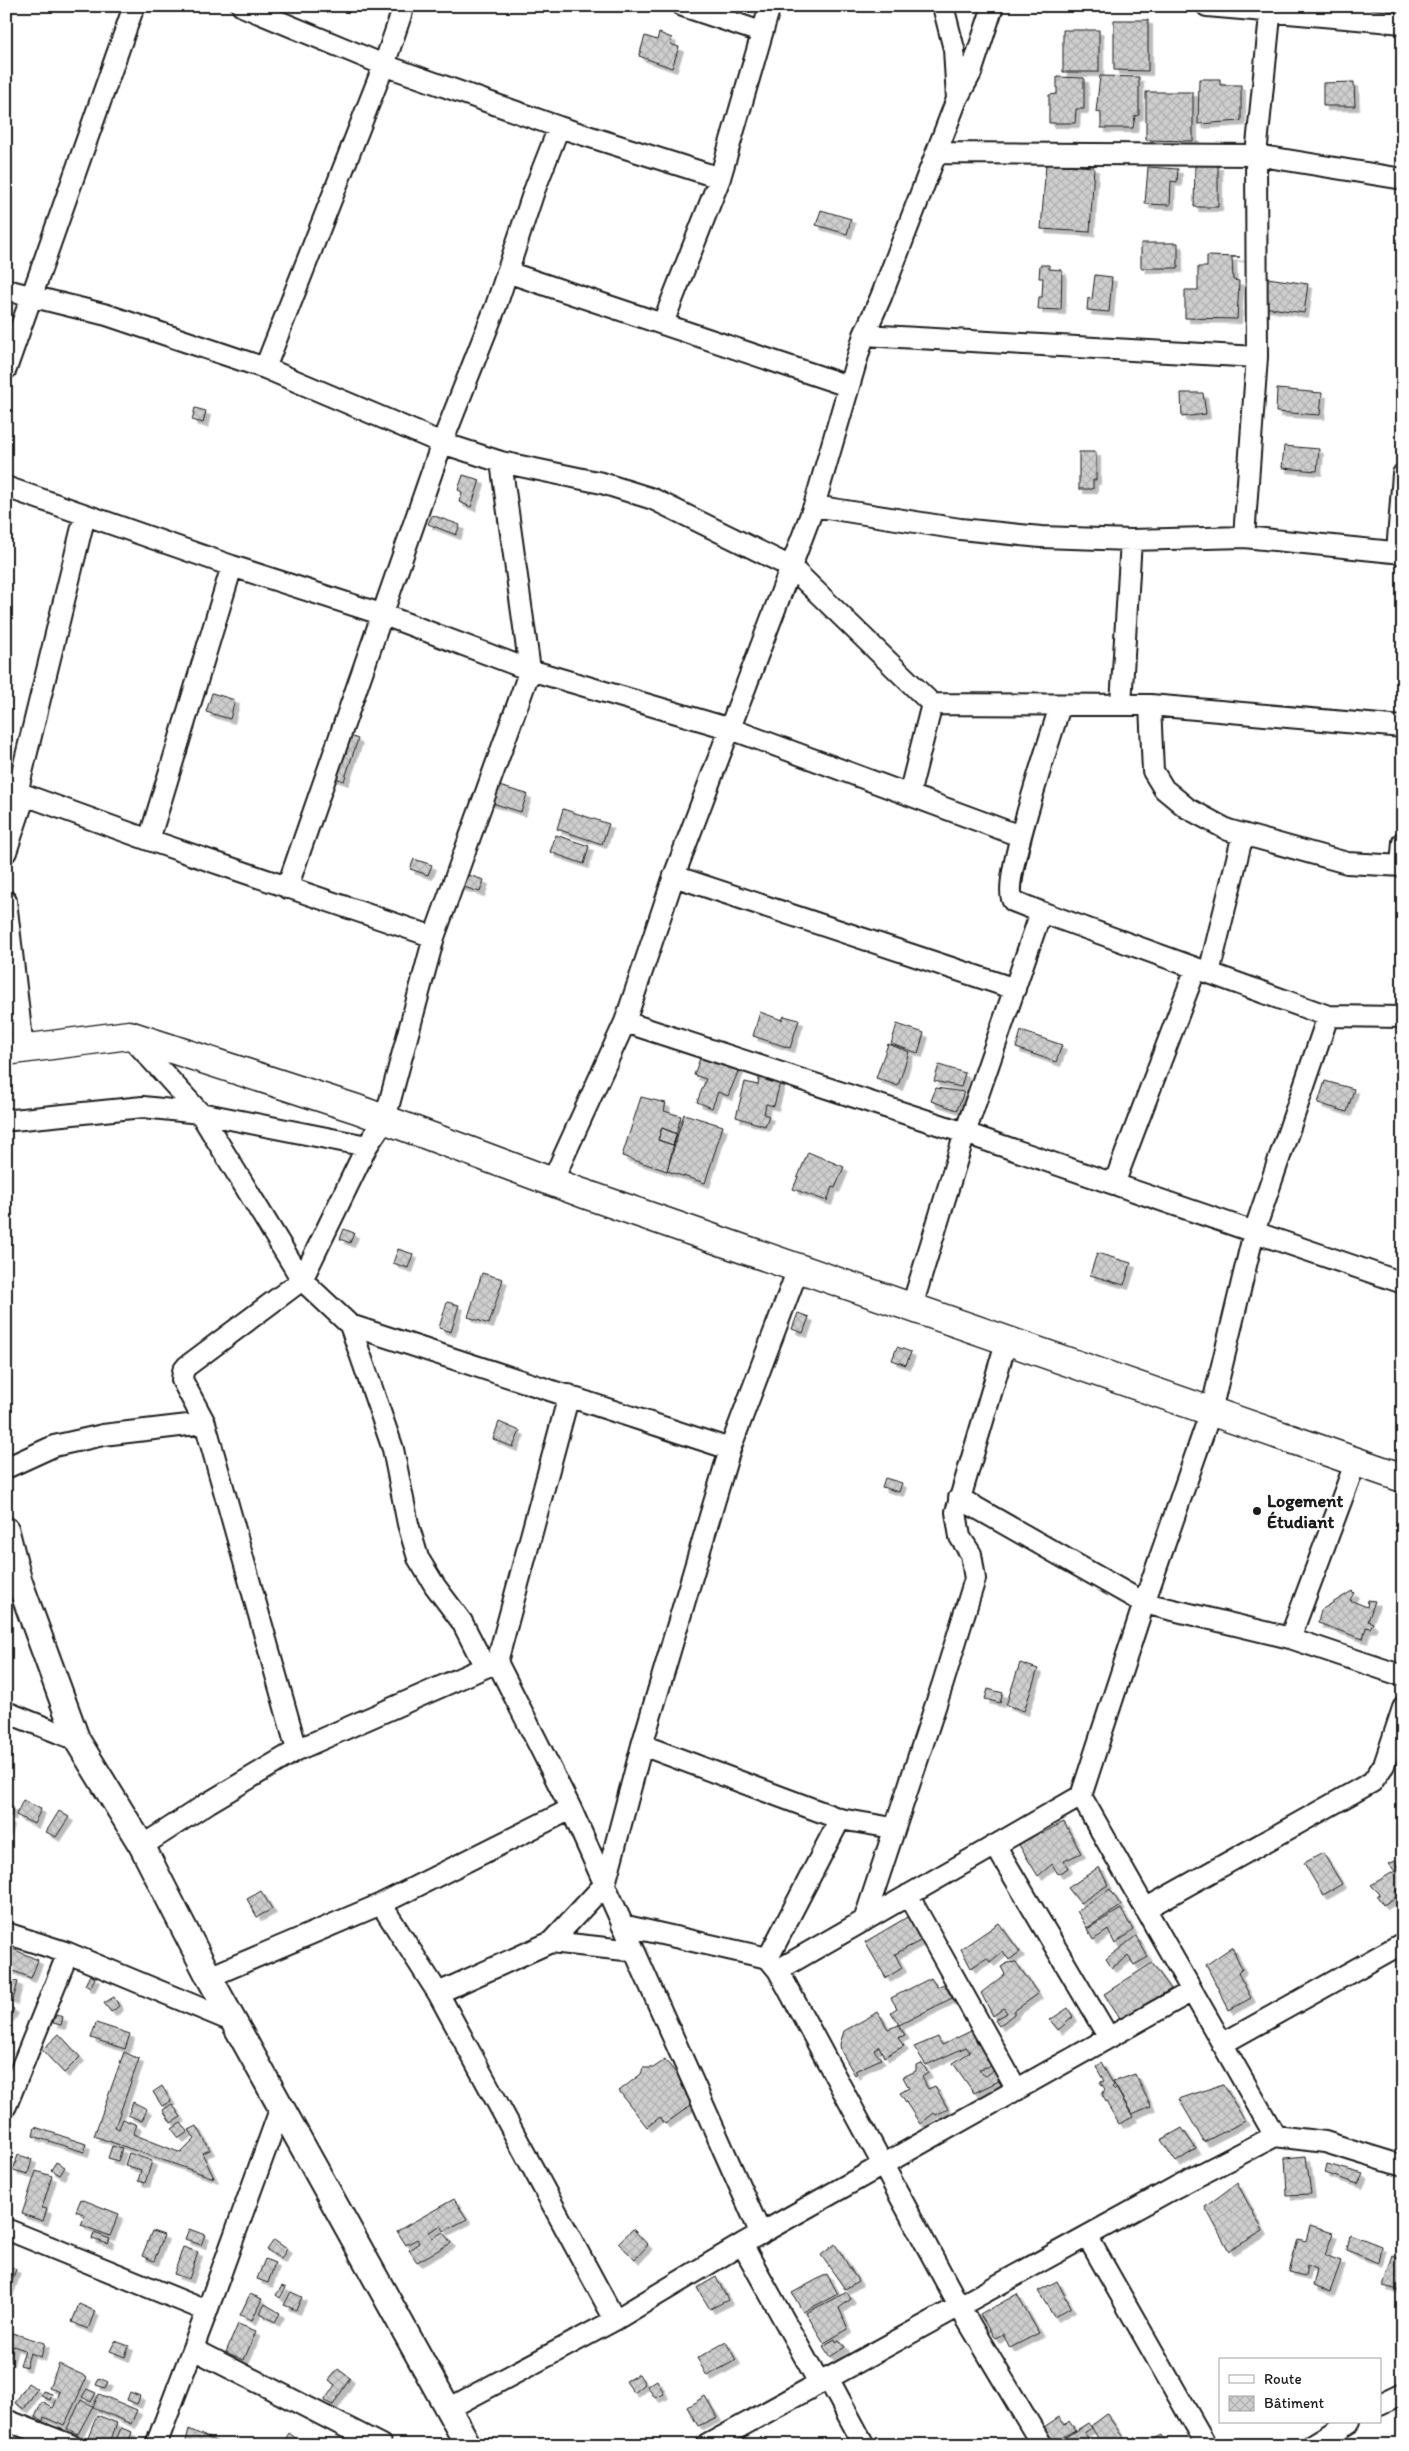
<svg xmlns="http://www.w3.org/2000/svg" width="1409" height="2451" viewBox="0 0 1409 2451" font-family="Itim,sans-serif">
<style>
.building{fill:url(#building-cross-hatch);stroke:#1c1c1c;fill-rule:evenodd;filter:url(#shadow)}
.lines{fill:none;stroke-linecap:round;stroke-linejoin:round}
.minor-casing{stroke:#1c1c1c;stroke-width:24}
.tertiary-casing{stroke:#1c1c1c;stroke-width:29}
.secondary-casing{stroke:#1c1c1c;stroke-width:31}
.minor{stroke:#fff;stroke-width:20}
.tertiary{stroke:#fff;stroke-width:25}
.secondary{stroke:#fff;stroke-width:28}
.poi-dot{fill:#1c1c1c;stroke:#fff;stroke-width:2}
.labels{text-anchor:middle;stroke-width:4;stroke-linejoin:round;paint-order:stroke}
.poi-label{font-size:18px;font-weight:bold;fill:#1c1c1c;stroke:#fff;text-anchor:start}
</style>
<defs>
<pattern id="building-cross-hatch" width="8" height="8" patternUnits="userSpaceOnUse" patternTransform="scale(1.25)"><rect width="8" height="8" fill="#cecece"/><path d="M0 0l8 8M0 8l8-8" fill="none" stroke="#b0b0b0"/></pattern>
<filter id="shadow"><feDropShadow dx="4.5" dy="4.5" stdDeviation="0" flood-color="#0004"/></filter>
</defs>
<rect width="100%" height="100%" fill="#fff"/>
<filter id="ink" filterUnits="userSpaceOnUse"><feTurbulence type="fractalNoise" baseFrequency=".02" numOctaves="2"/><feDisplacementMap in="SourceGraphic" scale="10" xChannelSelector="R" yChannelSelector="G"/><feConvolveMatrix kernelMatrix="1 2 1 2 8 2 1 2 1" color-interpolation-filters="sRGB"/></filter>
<g filter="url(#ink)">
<!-- building -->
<path class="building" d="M 1114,20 L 1148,20 L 1148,71 L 1114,70 Z
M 1063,30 L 1099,30 L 1099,72 L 1063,72 Z
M 659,33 L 672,38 L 670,44 L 679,47 L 672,68 L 639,56 L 645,36 L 657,40 Z
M 1100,76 L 1139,77 L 1139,115 L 1135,116 L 1133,128 L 1101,128 L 1101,113 L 1096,112 Z
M 1057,77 L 1084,78 L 1084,109 L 1076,109 L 1075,123 L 1049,123 L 1049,95 L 1057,94 Z
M 1199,79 L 1220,79 L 1220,85 L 1241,85 L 1241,121 L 1198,124 Z
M 1354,82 L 1355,106 L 1323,106 L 1323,83 Z
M 1146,92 L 1193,92 L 1193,141 L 1146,140 Z
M 1046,164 L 1094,167 L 1090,232 L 1041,229 Z
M 1195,165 L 1218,165 L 1218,207 L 1194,207 Z
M 1148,167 L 1178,169 L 1177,182 L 1171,181 L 1170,205 L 1145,204 Z
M 821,210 L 851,219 L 847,234 L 816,225 Z
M 1141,243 L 1178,243 L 1178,268 L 1141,268 Z
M 1207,256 L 1240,257 L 1232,257 L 1233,280 L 1239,281 L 1237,319 L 1185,318 L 1185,290 L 1198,290 L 1198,267 L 1207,267 Z
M 1040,265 L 1049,265 L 1049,269 L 1062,270 L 1061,310 L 1038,309 L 1039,297 L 1042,297 L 1043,278 L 1039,278 Z
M 1095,275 L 1112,277 L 1109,312 L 1087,310 L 1088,298 L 1092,299 Z
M 1268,278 L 1308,284 L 1304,313 L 1264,307 Z
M 1277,389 L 1322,393 L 1320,415 L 1276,412 Z
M 1181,393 L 1203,393 L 1206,414 L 1182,417 Z
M 195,408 L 206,411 L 203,423 L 192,420 Z
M 1284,446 L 1319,449 L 1317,471 L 1282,468 Z
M 1079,452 L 1096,452 L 1096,480 L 1093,480 L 1093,489 L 1079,489 Z
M 463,475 L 480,480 L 471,507 L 459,502 L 462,492 L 458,490 Z
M 432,515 L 460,525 L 456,535 L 428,524 Z
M 212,693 L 235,700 L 230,719 L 206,712 Z
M 343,733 L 358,739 L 344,781 L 329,776 Z
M 492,784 L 527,794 L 521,812 L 486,801 Z
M 563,809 L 609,824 L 602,844 L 557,829 Z
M 556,835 L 589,846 L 584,864 L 550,852 Z
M 414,859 L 432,865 L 428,875 L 410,869 Z
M 462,873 L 484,880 L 480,892 L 457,885 Z
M 760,1012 L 782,1020 L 784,1016 L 799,1020 L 790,1048 L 753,1036 Z
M 897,1024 L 924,1033 L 918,1053 L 891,1044 Z
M 1021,1031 L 1062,1045 L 1056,1062 L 1016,1048 Z
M 888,1044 L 909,1052 L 898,1086 L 876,1078 Z
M 704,1047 L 742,1062 L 728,1096 L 718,1092 L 712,1108 L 697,1102 L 706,1079 L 694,1075 Z
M 939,1065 L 965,1073 L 961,1087 L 934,1081 Z
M 761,1067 L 782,1075 L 774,1106 L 766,1104 L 764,1114 L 769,1116 L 765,1126 L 736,1117 L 745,1082 L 758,1085 Z
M 1325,1081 L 1354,1089 L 1347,1112 L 1318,1103 Z
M 936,1088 L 964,1092 L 957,1110 L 931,1101 Z
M 641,1097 L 666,1103 L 664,1111 L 681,1116 L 667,1171 L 622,1156 ZM 662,1128 L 677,1134 L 673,1145 L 658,1140 Z
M 684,1114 L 723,1126 L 705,1183 L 667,1171 Z
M 662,1128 L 677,1134 L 673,1145 L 658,1140 Z
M 808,1152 L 844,1167 L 835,1188 L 832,1187 L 827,1201 L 793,1189 Z
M 344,1229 L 354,1233 L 350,1243 L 340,1239 Z
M 398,1249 L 413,1254 L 408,1268 L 393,1263 Z
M 1097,1253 L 1131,1263 L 1124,1285 L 1090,1275 Z
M 482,1273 L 503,1279 L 489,1324 L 468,1317 Z
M 447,1302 L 459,1305 L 451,1332 L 439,1328 Z
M 798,1313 L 809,1317 L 803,1333 L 792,1329 Z
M 897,1347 L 911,1352 L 906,1365 L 892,1360 Z
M 499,1422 L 520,1431 L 513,1447 L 493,1439 Z
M 885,1478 L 902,1483 L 899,1492 L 882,1487 Z
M 1352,1591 L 1354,1593 L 1350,1600 L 1367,1607 L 1368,1600 L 1375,1601 L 1368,1621 L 1373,1623 L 1370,1628 L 1366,1627 L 1363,1639 L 1318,1623 L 1321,1610 Z
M 1020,1663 L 1038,1669 L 1024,1711 L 1006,1705 Z
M 988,1689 L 1003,1693 L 1000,1703 L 985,1699 Z
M 23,1800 L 41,1809 L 34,1824 L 16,1815 Z
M 6,1806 L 13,1807 L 11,1816 L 6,1815 Z
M 59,1811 L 69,1817 L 56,1837 L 46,1832 Z
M 6,1819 L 10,1821 L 7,1831 L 6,1831 Z
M 1064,1822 L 1081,1853 L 1064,1861 L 1068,1868 L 1058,1874 L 1052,1864 L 1038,1876 L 1019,1845 L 1039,1830 L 1042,1833 Z
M 1323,1853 L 1342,1884 L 1323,1895 L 1304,1863 Z
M 1395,1861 L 1403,1875 L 1403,1887 L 1395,1891 L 1398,1896 L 1383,1905 L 1377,1896 L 1380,1894 L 1371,1885 L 1395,1871 L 1389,1864 Z
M 1099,1867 L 1108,1885 L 1080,1903 L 1068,1888 Z
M 1110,1889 L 1121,1906 L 1087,1928 L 1077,1911 Z
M 261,1891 L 272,1909 L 257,1917 L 247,1899 Z
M 1121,1909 L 1133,1930 L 1115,1944 L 1108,1930 L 1093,1940 L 1087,1929 Z
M 909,1916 L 924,1939 L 895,1954 L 902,1968 L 886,1978 L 865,1942 Z
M 999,1923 L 1020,1952 L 1009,1960 L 1003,1951 L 990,1962 L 987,1958 L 971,1968 L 961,1949 Z
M 1136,1936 L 1148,1957 L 1134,1965 L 1128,1956 L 1112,1968 L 1106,1959 Z
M 1232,1947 L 1242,1969 L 1238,1973 L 1251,1998 L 1229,2010 L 1206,1965 Z
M 13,1949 L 38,1960 L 31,1978 L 6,1968 Z
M 1016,1962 L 1038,1994 L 1014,2011 L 1014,2014 L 999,2026 L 995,2020 L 1007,2013 L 1004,2008 L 993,2016 L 981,1993 L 1005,1974 L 1001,1967 L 1007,1963 Z
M 1152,1963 L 1171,1989 L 1120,2019 L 1104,1994 Z
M 90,1975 L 95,1978 L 90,1988 L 85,1985 Z
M 6,1978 L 18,1982 L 13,2000 L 6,1998 Z
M 931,1978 L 937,1987 L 944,1984 L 952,1998 L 899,2025 L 891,2012 L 897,2008 L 891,1998 Z
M 114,1997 L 119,2006 L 111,2012 L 104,2003 Z
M 6,2004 L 14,2009 L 9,2017 L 6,2015 Z
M 1068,2008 L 1073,2017 L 1058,2030 L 1050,2020 Z
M 878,2012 L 888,2029 L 899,2025 L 905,2035 L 898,2038 L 904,2046 L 884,2057 L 879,2046 L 874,2050 L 881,2059 L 855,2071 L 857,2073 L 855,2075 L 841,2051 L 840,2044 L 844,2031 Z
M 56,2015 L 63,2017 L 61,2025 L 53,2023 Z
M 96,2023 L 130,2034 L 125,2049 L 91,2038 Z
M 973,2030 L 991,2066 L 979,2069 L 984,2076 L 996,2070 L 1001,2080 L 974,2093 L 953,2063 L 970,2052 L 966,2047 L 926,2065 L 914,2047 L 938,2037 L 942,2045 Z
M 59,2034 L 80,2057 L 64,2073 L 42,2050 Z
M 124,2052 L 139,2059 L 115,2127 L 119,2129 L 123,2119 L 137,2125 L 133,2134 L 181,2153 L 195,2139 L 189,2130 L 197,2126 L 210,2150 L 202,2153 L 214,2178 L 94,2136 Z
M 665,2060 L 698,2100 L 665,2124 L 660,2117 L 647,2127 L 619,2091 L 641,2074 L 643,2068 L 653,2068 Z
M 922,2063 L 928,2073 L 922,2077 L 928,2089 L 935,2086 L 948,2109 L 936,2115 L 934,2113 L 920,2124 L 900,2093 L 909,2088 L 903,2077 L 916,2071 L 916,2065 Z
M 1101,2063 L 1114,2085 L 1112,2087 L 1115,2090 L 1116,2088 L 1133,2117 L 1119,2124 L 1102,2095 L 1105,2089 L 1100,2082 L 1104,2081 L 1096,2067 Z
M 1135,2074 L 1151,2106 L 1132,2114 L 1113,2082 Z
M 1223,2084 L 1245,2121 L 1204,2142 L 1179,2099 Z
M 162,2086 L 171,2101 L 162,2106 L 153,2092 Z
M 133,2102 L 147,2109 L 142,2121 L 128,2115 Z
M 172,2104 L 181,2117 L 171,2123 L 163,2110 Z
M 181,2123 L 188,2132 L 179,2138 L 172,2129 Z
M 35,2127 L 86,2144 L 84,2152 L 33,2136 Z
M 1182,2128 L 1196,2149 L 1176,2162 L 1161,2140 Z
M 112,2146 L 122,2149 L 118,2161 L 108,2158 Z
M 129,2153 L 152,2161 L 145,2183 L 138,2181 L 141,2170 L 125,2165 Z
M 18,2155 L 32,2159 L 28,2174 L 13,2170 Z
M 1306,2156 L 1311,2194 L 1287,2195 L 1285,2158 Z
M 56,2162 L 65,2167 L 60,2175 L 51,2170 Z
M 1327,2164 L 1363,2174 L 1358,2184 L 1325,2173 Z
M 36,2171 L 52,2176 L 42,2208 L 47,2209 L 43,2221 L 22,2214 Z
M 1237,2183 L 1263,2231 L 1229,2251 L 1205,2207 Z
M 81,2199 L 119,2214 L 110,2236 L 81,2225 L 85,2215 L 76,2211 Z
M 454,2199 L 467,2219 L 444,2231 L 441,2225 L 429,2232 L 432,2238 L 443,2232 L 451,2243 L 417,2262 L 409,2250 L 419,2243 L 417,2239 L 406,2245 L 397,2231 Z
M 1310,2226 L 1333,2233 L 1325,2255 L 1341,2261 L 1330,2292 L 1313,2286 L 1317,2269 L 1307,2265 L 1305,2276 L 1289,2272 L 1298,2239 L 1306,2241 Z
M 189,2229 L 205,2235 L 201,2245 L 185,2239 Z
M 633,2229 L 648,2245 L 635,2259 L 618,2243 Z
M 152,2231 L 164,2235 L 154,2261 L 142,2256 Z
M 94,2233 L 110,2239 L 108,2244 L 92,2239 Z
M 1350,2234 L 1381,2246 L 1378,2263 L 1347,2250 Z
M 274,2240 L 287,2249 L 281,2259 L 267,2250 Z
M 835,2244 L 858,2281 L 845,2289 L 821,2255 Z
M 183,2247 L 198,2252 L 189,2279 L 174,2274 Z
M 1393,2255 L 1403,2259 L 1403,2291 L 1383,2286 Z
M 265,2259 L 275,2263 L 268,2283 L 257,2279 Z
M 6,2265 L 16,2269 L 6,2298 Z
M 827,2274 L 838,2294 L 803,2312 L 792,2293 Z
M 716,2277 L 728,2300 L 710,2309 L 697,2288 Z
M 1057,2281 L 1071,2307 L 1054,2317 L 1038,2291 Z
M 282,2286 L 286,2288 L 280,2298 L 276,2295 Z
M 291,2292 L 302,2297 L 296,2310 L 284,2305 Z
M 847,2292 L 851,2299 L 839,2308 L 848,2329 L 824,2343 L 806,2313 Z
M 250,2294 L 262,2299 L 252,2320 L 240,2315 Z
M 1017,2294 L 1039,2333 L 1010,2348 L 1003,2334 L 995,2338 L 993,2336 L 980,2315 Z
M 79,2304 L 95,2311 L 88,2329 L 72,2322 Z
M 265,2304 L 280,2313 L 275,2322 L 260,2313 Z
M 238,2324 L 256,2331 L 244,2360 L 226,2352 Z
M 12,2333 L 45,2343 L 41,2357 L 30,2353 L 26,2367 L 20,2365 L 25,2350 L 13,2346 L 9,2361 L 6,2360 L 6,2351 Z
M 835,2339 L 836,2342 L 839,2340 L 845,2347 L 830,2357 L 823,2346 Z
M 115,2341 L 129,2346 L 125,2357 L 110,2351 Z
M 726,2342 L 736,2360 L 707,2376 L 697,2358 Z
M 59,2364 L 87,2377 L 64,2426 L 44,2417 L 43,2421 L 35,2417 L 42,2402 L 53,2408 L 60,2392 L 49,2387 Z
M 338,2369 L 350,2378 L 333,2405 L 324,2401 L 335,2385 L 329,2380 Z
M 639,2374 L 645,2384 L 634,2393 L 626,2381 Z
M 99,2378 L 108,2382 L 105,2388 L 96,2385 Z
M 657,2380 L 664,2394 L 655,2398 L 647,2386 Z
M 28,2383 L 37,2389 L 24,2409 L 15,2403 Z
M 87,2389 L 96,2393 L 91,2402 L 82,2397 Z
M 43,2391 L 52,2394 L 50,2400 L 41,2396 Z
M 130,2392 L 140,2396 L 137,2404 L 127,2400 Z
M 99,2394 L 137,2410 L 131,2424 L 93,2407 Z
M 705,2396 L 717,2417 L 698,2426 L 687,2407 Z
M 81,2400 L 93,2406 L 78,2434 L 67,2429 Z
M 1403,2402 L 1403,2421 L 1395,2406 Z
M 1107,2414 L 1126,2442 L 1122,2445 L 1102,2445 L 1091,2426 Z
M 97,2415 L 117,2423 L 109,2445 L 86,2443 Z
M 1059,2417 L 1065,2425 L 1069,2421 L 1075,2430 L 1060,2439 L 1052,2440 L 1044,2427 Z
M 1088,2423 L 1092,2428 L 1084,2432 L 1090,2441 L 1082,2445 L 1053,2445 Z
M 121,2428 L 132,2432 L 127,2445 L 114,2445 Z
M 189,2429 L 224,2445 L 185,2445 Z
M 289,2433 L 297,2439 L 293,2445 L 282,2445 Z
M 1162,2435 L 1167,2445 L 1142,2445 Z
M 343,2440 L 353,2445 L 341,2445 Z"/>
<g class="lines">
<!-- minor casing -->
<g class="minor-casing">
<path id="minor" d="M 242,6 L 384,65 L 559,127 L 720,178
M 683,6 L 761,32
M 943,6 L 954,49 L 957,99
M 1207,6 L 1403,23
M 937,153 L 1256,155 L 1403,179
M 507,272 L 848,386
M 6,290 L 107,315 L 265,368 L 442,443 L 501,462 L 602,483 L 653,499 L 791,567 L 932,704 L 909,795
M 663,323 L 720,178 L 770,6
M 864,335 L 1257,357
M 265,368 L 384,65 L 404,6
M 6,369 L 134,6
M 6,487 L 232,566 L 384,615 L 530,670 L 731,729 L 1020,836
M 814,506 L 960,529 L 1041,537 L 1131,540 L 1244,537 L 1403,553
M 1244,537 L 1257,357 L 1256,155 L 1271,6
M 1397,553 L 1403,474
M 932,704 L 1150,705 L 1403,727
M 1121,704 L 1131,540
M 1150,705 L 1153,771 L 1164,789 L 1187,808 L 1228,830 L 1347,863 L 1403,866
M 6,791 L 25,795 L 149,840 L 434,937
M 17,793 L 85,515
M 149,840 L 232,566
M 6,852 L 25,795
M 1401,866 L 1403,842
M 674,876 L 1015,989
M 287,888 L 442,443 L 496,306 L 534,191 L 559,127
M 6,901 L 23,1048
M 1041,912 L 1328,1016 L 1403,1017
M 1209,973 L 1243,834
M 625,1022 L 965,1133 L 1403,1283
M 130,1036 L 200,1113 L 302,1280 L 350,1325 L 730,1449
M 6,1119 L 13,1120 L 143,1107 L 200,1113 L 367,1146
M 552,1182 L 625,1022 L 674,876 L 814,506 L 864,335 L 881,297 L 957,99 L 971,73 L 993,6
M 1114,1184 L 1196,968
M 912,1306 L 965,1133 L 1041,912 L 1013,901 C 1000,885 1052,734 1060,706
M 350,1325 L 393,1449 L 408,1524 L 418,1558 L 435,1586 L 462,1622 L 485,1667
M 569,1395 L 497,1662 L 571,1809 L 761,2234
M 6,1468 L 54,1446 L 103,1435 L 205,1423
M 959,1498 L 1144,1603 L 1290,1638 L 1403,1676
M 1290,1638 L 1356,1461
M 6,1712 L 77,1740
M 642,1745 L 840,1819 L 893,1828
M 297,1750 L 205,1423 L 182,1380 L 183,1371 L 187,1366 L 302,1280 L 367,1146 L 385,1119 L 434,937 L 530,670 L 501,462
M 995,1845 L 1109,2038
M 142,1846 L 208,1803 L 297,1750 L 497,1662
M 908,1895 L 1017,2090
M 381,1904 L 438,1993 L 615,2320
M 1145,1909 L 1372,1782 L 1384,1765 L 1403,1708
M 864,1921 L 943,1683 L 975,1579 L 971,1554 L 960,1537 L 956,1512 L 1007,1339
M 622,1925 L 768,1958 L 778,1970 L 959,2306 L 1042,2445
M 6,1933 L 68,1953 L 234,2022
M 551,1942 L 634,1951
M 768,1958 L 840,1819
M 778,1970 L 1081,1796
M 209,1977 L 381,1904 L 571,1809
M 438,1993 L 551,1942 L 605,1884 L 642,1745 L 730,1449 L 798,1269
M 1222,2044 L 1403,1943
M 6,2106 L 68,1953
M 1275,2136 L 1081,1796 L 1144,1603 L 1211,1411 L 1254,1232 L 1328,1016
M 6,2229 L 207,2311
M 1087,2236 L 1206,2445
M 742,2244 L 819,2383
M 193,2349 L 381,2445
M 828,2378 L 864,2445
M 1380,2404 L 1403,2393
M 448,2409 L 615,2320 L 742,2244 L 1192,1991
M 6,2420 L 71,2445
M 156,2445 L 207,2311 L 281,2107
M 707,2445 L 1176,2187 L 1275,2136 L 1325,2142 L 1403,2166
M 1312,2445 L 1350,2422"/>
</g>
<!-- tertiary casing -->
<g class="tertiary-casing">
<path id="tertiary" d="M 6,1530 L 19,1581 L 77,1740 L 142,1846 L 209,1977 L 468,2445"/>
</g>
<!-- secondary casing -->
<g class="secondary-casing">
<path id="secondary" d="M 6,1051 L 129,1035 L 357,1109 L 582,1193 L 1403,1478"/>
</g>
<!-- minor -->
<use href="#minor" class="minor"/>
<!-- tertiary -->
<use href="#tertiary" class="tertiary"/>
<!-- secondary -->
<use href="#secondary" class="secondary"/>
</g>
</g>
<!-- markers -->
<circle class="poi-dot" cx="1257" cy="1511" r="5"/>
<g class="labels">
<!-- poi labels -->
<g class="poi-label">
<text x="1267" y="1507">Logement<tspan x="1267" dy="21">Étudiant</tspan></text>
</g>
</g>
<!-- margin -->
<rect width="1409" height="2451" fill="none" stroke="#fff" stroke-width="25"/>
<rect x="12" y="12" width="1384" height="2426" fill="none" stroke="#1c1c1c" stroke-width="2" filter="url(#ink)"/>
<!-- legend -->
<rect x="1219" y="2358" width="162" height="65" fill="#ffffff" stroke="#a4a4a4"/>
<rect x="1229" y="2375" width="25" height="8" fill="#ffffff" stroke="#a4a4a4"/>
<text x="1264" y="2384" font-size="15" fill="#1c1c1c">Route</text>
<rect x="1229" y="2396" width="25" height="15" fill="url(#building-cross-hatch)" stroke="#a4a4a4"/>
<text x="1264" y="2408" font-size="15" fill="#1c1c1c">Bâtiment</text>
</svg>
